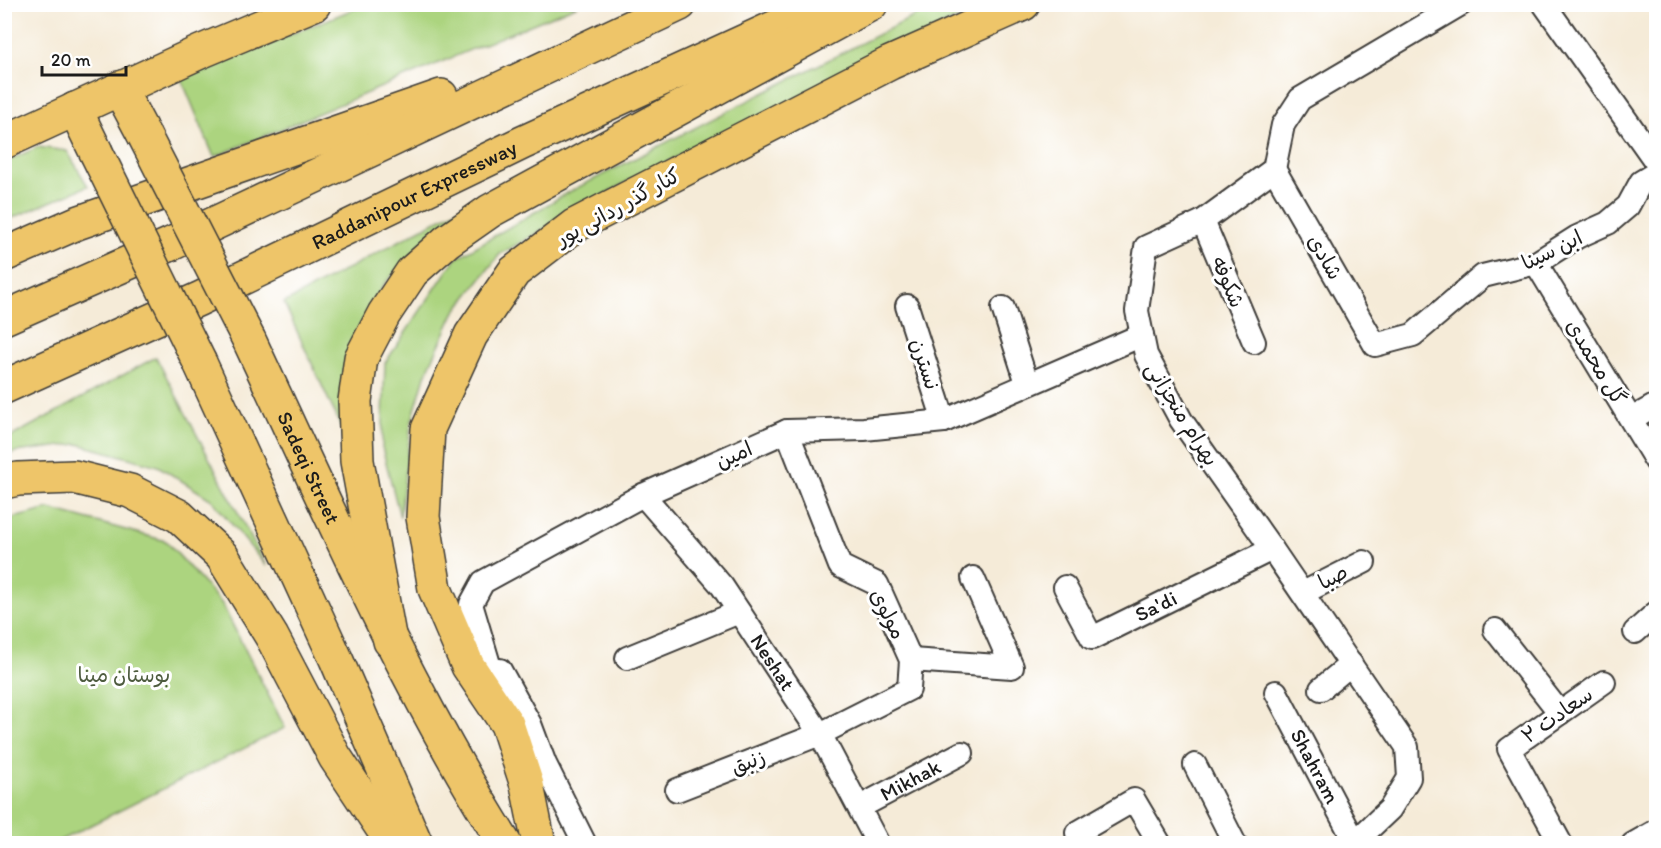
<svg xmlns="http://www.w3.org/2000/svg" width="1661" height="848" viewBox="0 0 1661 848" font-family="Itim,'Playpen Sans Arabic',sans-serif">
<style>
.green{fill:#acd47f;stroke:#64784e;stroke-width:1.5}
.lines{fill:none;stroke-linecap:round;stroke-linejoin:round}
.street-casing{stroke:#3d3b38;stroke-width:26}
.primary-casing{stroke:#3d3b38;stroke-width:36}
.highway-casing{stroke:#3d3b38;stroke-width:36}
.street{stroke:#fff;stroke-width:22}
.primary{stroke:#eec569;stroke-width:33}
.highway{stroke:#eec569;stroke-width:33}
.primary-bridge-casing{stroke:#3d3b38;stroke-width:36;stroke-linecap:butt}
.primary-bridge{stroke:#eec569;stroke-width:33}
.labels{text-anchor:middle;stroke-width:6;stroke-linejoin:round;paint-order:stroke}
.street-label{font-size:21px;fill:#1c1c1c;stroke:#fff}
.park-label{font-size:21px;fill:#4e5c3f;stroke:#fff}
</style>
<rect width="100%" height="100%" fill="#fff"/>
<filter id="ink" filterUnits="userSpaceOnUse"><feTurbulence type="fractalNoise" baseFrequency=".0167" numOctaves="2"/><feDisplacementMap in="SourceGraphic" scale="12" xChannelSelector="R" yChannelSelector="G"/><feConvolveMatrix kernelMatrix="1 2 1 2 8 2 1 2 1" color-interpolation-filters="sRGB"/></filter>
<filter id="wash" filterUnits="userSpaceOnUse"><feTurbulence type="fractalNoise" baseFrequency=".008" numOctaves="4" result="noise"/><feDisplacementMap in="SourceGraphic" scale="24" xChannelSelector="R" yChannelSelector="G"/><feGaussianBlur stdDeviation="1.35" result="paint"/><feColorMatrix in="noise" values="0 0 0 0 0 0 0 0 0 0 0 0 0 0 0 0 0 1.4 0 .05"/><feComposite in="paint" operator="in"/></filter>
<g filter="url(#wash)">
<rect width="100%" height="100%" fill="#f5ebd8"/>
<!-- green -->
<path class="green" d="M 364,5 L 578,5 L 214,157 L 181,78 Z
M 936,5 L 985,5 L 632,179 L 500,254 L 454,313 L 425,376 L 411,424 L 400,517 L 382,447 L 385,363 L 455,259 L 569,192 Z
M 38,147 L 67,151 L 88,186 L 5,221 L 5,162 Z
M 464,206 L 428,238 L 384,284 L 349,347 L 342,429 L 284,303 Z
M 156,357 L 266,566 L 212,500 L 158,466 L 78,444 L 16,452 L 5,455 L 5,440 Z
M 49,509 L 166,541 L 222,604 L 285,728 L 55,843 L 5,843 L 5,520 Z"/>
</g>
<g filter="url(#ink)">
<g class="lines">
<!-- street casing -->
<g class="street-casing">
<g id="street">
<path d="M 1544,4 L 1656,162"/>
<path d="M 1274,169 L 1375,345 L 1413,335 L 1483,276 L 1536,263 L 1577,237 L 1608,223 L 1628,206 L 1641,182 L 1656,173"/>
<path d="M 1203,221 L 1254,342"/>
<path d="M 1536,263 L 1656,461"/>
<path d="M 907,306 L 944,421"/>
<path d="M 1003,308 L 1027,383"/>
<path d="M 1631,419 L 1656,405"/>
<path id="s1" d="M 643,495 L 722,586 L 820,734 L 878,844"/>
<path id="s2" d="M 1065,587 L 1092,638 L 1272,549"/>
<path d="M 1303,593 L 1364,562"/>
<path d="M 1495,630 L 1560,713"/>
<path d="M 1635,632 L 1656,613"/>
<path d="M 627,658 L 739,612"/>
<path d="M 911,660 L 1012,667 L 973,578"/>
<path d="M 500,670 L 530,724 L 545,764 L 585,844"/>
<path d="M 1321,689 L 1351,664"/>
<path id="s3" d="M 1276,692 L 1356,844"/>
<path d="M 499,698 L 471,604 L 483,582 L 643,495 L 787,431 L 864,429 L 944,421 L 1142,335"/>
<path d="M 1195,765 L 1235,844"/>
<path d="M 677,790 L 820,734 L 909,689 L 911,660 L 877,584 L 840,566 L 787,431"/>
<path id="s4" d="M 860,807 L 962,753"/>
<path d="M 1077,833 L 1134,800 L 1160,844"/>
<path d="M 1353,844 L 1390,809 L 1409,778 L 1407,747 L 1272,549 L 1181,420 L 1146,355 L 1137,311 L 1146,247 L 1203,221 L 1274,169 L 1283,125 L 1300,99 L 1461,4"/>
<path d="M 1561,844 L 1509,749 L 1604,682"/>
<path d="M 1633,844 L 1656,831"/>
</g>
</g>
<!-- primary casing -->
<g class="primary-casing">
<g id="primary">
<path d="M 119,88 L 144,135"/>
<path d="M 75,109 L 96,152"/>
<path d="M 4,142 L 200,52 L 314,4"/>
<path id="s5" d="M 249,340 C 329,510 404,684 505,844"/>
<path d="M 200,363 L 336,659 L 416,844"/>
<path d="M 539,844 L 527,785 L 507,724 L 468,666 L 435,589 L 423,517 L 428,429 L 471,335 L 514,272 L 574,226 L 890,63 L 1023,4"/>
</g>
</g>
<!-- highway casing -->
<g class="highway-casing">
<g id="highway">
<path d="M 4,255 L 77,223 L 441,96"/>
<path d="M 4,318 L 171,244 L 680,4"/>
<path id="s6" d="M 4,387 L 199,299 L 522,143 L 826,4"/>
<path d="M 4,482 L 18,479 L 74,477 L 130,491 L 179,516 L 222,556 L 272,637 L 335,757 L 393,844"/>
<path d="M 390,641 L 357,461 L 355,401 L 361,358 L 384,314 L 412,272 L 447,241 L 490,211 L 871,4"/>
</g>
</g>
<!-- street -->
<use href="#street" class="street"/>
<!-- primary -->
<use href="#primary" class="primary"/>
<!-- highway -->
<use href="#highway" class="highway"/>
<!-- primary-bridge casing -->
<g class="primary-bridge-casing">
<path id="primary-bridge" d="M 144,135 L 249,340
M 96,152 L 200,363"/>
</g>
<!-- primary-bridge -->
<use href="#primary-bridge" class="primary-bridge"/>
</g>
</g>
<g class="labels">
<!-- street labels -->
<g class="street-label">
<text dy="7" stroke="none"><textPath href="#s6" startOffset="453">Raddanipour Expressway</textPath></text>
<text transform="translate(618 207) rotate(-29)" y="7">کنار گذر ردانی پور</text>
<text transform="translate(1552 250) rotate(-26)" y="7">ابن سینا</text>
<text transform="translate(1325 257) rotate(60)" y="7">شادی</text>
<text transform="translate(1228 282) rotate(67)" y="7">شکوفه</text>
<text transform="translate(1596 362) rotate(59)" y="7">گل محمدی</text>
<text transform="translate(925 364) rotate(72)" y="7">نسترن</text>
<text transform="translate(1182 414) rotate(58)" y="7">بهرام منجزانی</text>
<text transform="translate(734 455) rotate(-24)" y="7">امین</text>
<text dy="7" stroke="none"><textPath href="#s5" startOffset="141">Sadeqi Street</textPath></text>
<text transform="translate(1333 577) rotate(-27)" y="7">صبا</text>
<text dy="7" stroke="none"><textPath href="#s2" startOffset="129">Sa'di</textPath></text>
<text transform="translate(888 614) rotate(63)" y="7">مولوی</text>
<text dy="7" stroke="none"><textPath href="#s1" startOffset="212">Neshat</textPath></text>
<text transform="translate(1557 715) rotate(-35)" y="7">سعادت ۲</text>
<text transform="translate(748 762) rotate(-22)" y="7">زنبق</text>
<text dy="7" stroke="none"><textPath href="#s3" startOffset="84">Shahram</textPath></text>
<text dy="7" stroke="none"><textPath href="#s4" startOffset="57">Mikhak</textPath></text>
</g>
<!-- park labels -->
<g class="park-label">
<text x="124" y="682">بوستان مینا</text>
</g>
</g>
<!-- margin -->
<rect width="1661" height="848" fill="none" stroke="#fff" stroke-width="24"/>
<!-- scale -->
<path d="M42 66v9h84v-9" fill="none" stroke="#1c1c1c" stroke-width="3"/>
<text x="51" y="66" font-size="18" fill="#1c1c1c" stroke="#ffffff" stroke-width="4.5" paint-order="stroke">20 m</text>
</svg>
